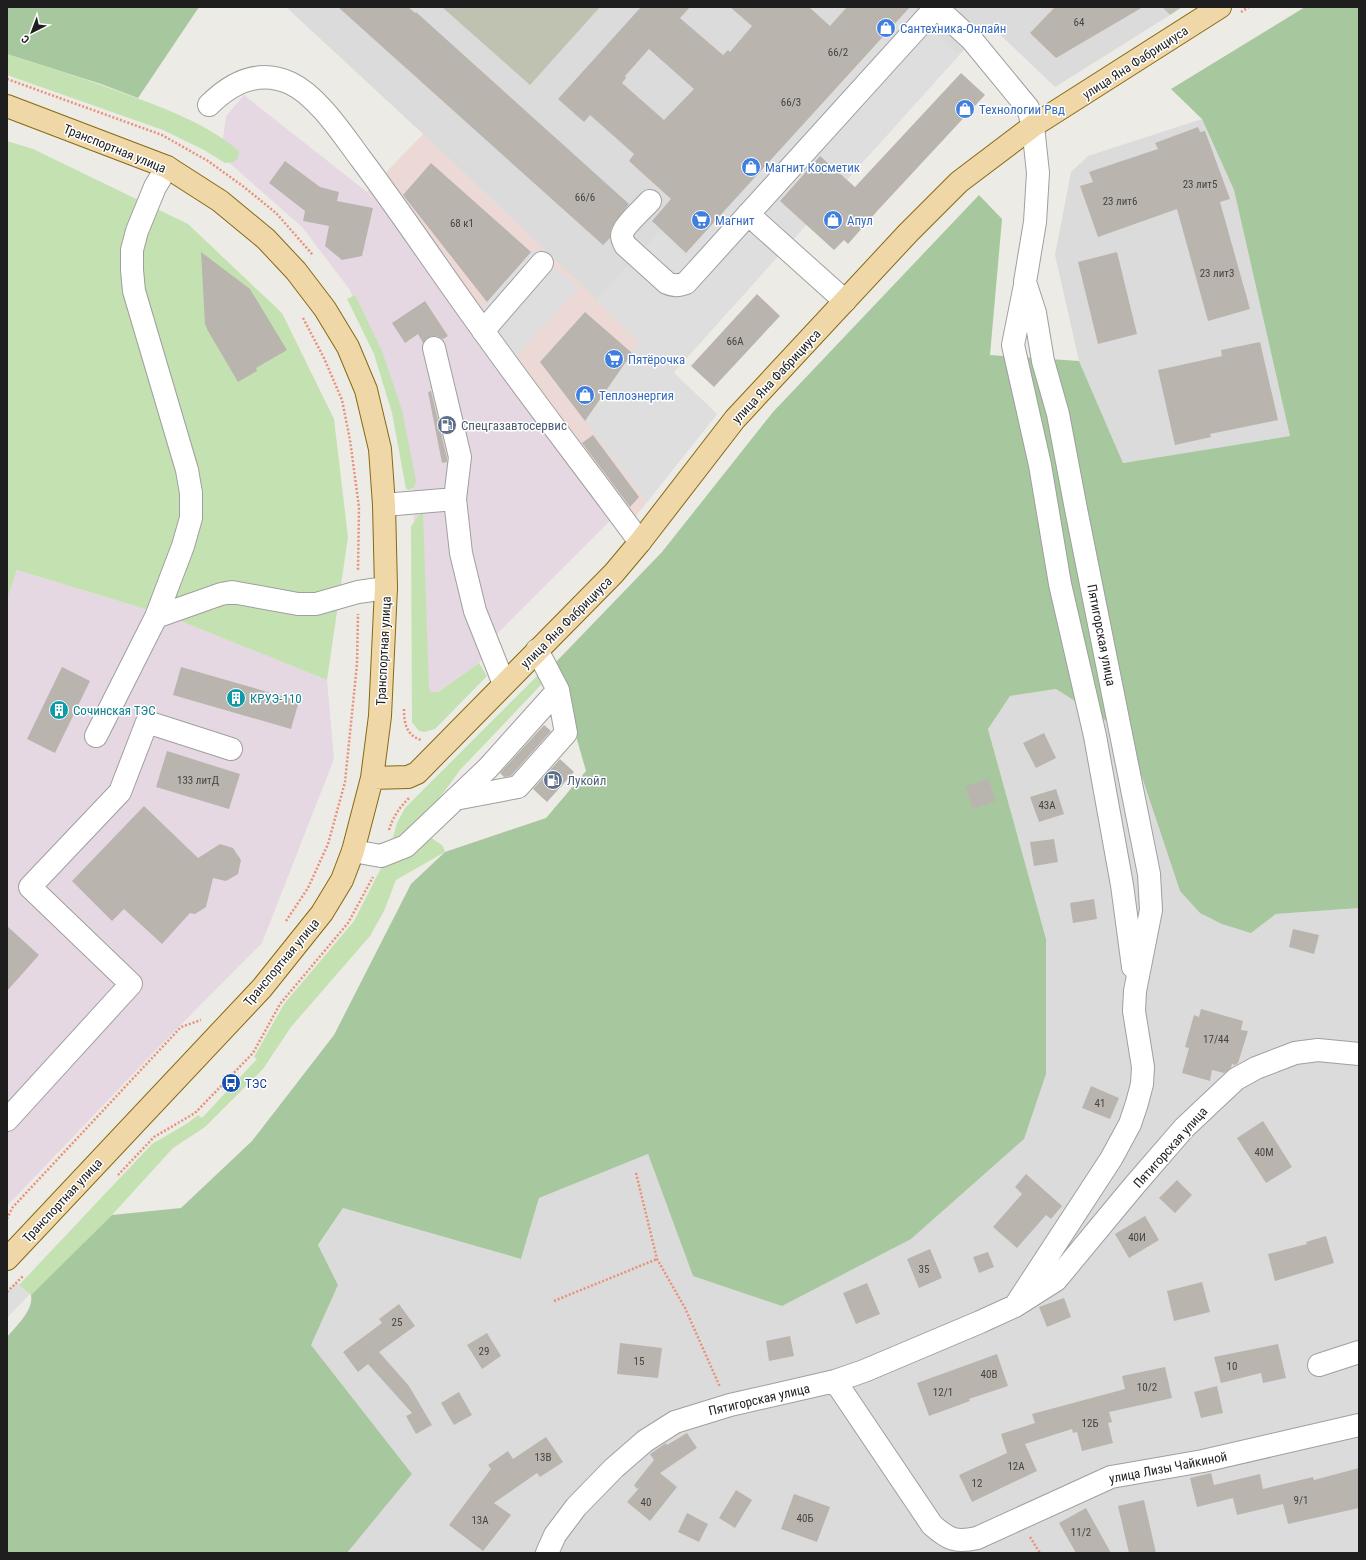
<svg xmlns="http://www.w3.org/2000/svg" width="1366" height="1560" viewBox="0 0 1366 1560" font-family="'Roboto Condensed',sans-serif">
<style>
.residential{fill:#dcdbdb}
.commercial{fill:#ecd9d6}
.industrial{fill:#e6d8e2}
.construction{fill:#bfc1b1}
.grass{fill:#c4e2b1}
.forest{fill:#a7c89e}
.parking{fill:#dedede}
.building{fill:#bab4ae;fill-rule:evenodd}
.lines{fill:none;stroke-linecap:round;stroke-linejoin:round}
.minor-casing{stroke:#9f9f9f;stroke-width:24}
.major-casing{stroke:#856a12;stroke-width:24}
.path{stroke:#e9907b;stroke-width:2.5;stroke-dasharray:2 2;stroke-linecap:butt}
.minor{stroke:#fff;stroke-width:22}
.major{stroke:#f0d7a7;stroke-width:22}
.labels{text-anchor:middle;stroke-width:3;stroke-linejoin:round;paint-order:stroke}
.number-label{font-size:11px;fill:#454442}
.shop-label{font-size:13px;fill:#366cbe;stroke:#fff;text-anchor:start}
.street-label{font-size:13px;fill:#1e1e1e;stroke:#fff}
.service-label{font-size:13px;fill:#4e5e75;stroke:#fff;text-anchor:start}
.culture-label{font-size:13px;fill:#0d838f;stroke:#fff;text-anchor:start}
.transit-label{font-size:13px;fill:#164399;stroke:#fff;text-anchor:start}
</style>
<rect width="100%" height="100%" fill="#edebe5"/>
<!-- residential -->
<path class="residential" d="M 286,7 L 1162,7 L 1170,15 L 1055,87 L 988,23 L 673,373 L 423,134 Z
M 1202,119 L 1234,190 L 1290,436 L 1123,463 L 1079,361 L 1055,255 L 1071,172 L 1088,156 Z
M 1056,689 L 1111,724 L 1142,777 L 1180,891 L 1251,933 L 1276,914 L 1359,908 L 1359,1553 L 347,1553 L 412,1474 L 310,1345 L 338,1285 L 318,1246 L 343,1208 L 521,1259 L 539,1198 L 648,1154 L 693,1276 L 1046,1074 L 1046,939 L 988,729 L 1010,696 Z"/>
<!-- commercial -->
<path class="commercial" d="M 423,134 L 717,414 L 635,517 L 387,212 L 367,192 Z"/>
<!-- industrial -->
<path class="industrial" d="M 244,95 L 367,192 L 387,212 L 611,520 L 498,633 L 479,663 L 429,698 L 422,691 L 412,480 L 391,386 L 350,290 L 302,227 L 234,167 L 211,149 L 223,138 L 226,116 Z
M 17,570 L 168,616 L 327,680 L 334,759 L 262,943 L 156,1050 L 7,1206 L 7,600 Z"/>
<!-- construction -->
<path class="construction" d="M 442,7 L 600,7 L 530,85 Z
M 1162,7 L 1182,7 L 1170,15 Z"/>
<!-- grass -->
<path class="grass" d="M 7,54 C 50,68 92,81 134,97 C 172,111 208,125 239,151 L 238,158 L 234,162 L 225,163 L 204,150 L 163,130 L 7,75 Z
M 7,141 L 33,149 L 188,224 L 282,313 L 334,419 L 348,537 L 327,680 L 168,616 L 17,570 L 7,600 Z
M 355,295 L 382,351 L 402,410 L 416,481 L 415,486 L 410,490 L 406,489 L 392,413 L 374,354 L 347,299 Z
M 423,510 L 429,688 L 431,692 L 438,692 L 479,663 L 487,676 L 435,729 L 425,732 L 419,731 L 412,722 L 411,526 Z
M 550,663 L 556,669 L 460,770 L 441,796 L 435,806 L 415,830 L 392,841 L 397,823 L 405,808 Z
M 426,834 L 443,846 L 445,852 L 396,880 L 384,911 L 370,936 L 291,1027 L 263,1069 L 205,1127 L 173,1148 L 112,1215 L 31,1295 L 19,1285 L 152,1144 L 188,1123 L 198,1115 L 202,1118 L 257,1059 L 254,1057 L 284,1004 L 354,921 L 380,870 L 385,864 Z"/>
<!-- forest -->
<path class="forest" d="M 7,7 L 199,7 L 138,98 L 101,84 L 7,54 Z
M 1305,7 L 1359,7 L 1359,908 L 1276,914 L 1251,933 L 1222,924 L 1200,913 L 1180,891 L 1142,777 L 1111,724 L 1056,689 L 1010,696 L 988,729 L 1046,939 L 1046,1074 L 1024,1139 L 911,1239 L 782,1306 L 693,1276 L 648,1154 L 539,1198 L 521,1259 L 343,1208 L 318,1245 L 338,1285 L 311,1345 L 412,1474 L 347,1553 L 7,1553 L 7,1337 C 16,1326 34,1310 31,1295 L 112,1215 L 181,1208 L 252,1141 L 334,1035 L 411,884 L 445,852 L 546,818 L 586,771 L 555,663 L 662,552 L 773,412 L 979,195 L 1002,219 L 990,355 L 1079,361 L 1123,463 L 1290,436 L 1234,190 L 1202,119 L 1171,89 Z"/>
<!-- parking -->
<path class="parking" d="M 908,9 L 959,55 L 673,372 L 717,414 L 647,502 L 585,421 L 639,342 L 596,300 L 661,230 L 686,252 Z
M 534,249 L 578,288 L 514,359 L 479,311 Z
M 16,1282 L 30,1294 L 7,1318 L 7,1292 Z"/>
<!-- building -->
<path class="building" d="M 338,7 L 408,7 L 415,13 L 416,12 L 629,204 L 615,222 L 611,229 L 610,238 L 603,245 Z
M 641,7 L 690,7 L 680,18 L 723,55 L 728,50 L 730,52 L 752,26 L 730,7 L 809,7 L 830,26 L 847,7 L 910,7 L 686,253 L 652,221 L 671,199 L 629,161 L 634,154 L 590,115 L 584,122 L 558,99 ZM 649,49 L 694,89 L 664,120 L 622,83 L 626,78 L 625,76 Z
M 1055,7 L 1143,7 L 1056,58 L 1030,33 Z
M 961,73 L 985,95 L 879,209 L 848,244 L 844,240 L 834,250 L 780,201 L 820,156 L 855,187 Z
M 1198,127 L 1200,132 L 1205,131 L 1230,199 L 1220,202 L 1250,309 L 1208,321 L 1177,209 L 1098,237 L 1080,186 L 1093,182 L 1089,172 L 1158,149 L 1155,143 Z
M 285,161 L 320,187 L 339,192 L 337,201 L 373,208 L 362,256 L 342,260 L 325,246 L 329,226 L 303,221 L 305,211 L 269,183 Z
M 431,163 L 531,252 L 487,302 L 403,195 Z
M 201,252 L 250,289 L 287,350 L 256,368 L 257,371 L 238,382 L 208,331 L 205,324 Z
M 1117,252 L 1137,334 L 1098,344 L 1078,262 Z
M 757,294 L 780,316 L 714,387 L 691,366 Z
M 425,301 L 448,336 L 443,339 L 437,336 L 431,336 L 426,339 L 423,343 L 418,334 L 405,343 L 392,323 Z
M 585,312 L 632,353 L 585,421 L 540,362 Z
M 1260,342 L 1278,420 L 1210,434 L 1211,437 L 1175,445 L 1158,370 L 1222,356 L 1221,350 Z
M 431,391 L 447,458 L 447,462 L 442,463 L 428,392 Z
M 593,435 L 639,497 L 630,507 L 582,443 Z
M 62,667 L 90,681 L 55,753 L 27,739 Z
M 181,667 L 299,701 L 291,729 L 173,695 Z
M 544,725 L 551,731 L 511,776 L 504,777 L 500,773 Z
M 1044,733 L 1056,758 L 1036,768 L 1023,743 Z
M 167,751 L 240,774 L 229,809 L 156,787 Z
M 560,759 L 574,772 L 547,802 L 533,789 Z
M 988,778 L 996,801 L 973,809 L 965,787 Z
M 1056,789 L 1064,814 L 1039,822 L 1030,797 Z
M 144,806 L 198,858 L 220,844 L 233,848 L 241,860 L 238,874 L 226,881 L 213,878 L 206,907 L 195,914 L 190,913 L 162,944 L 124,909 L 112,921 L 72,881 Z
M 1054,839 L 1058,862 L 1034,866 L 1030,842 Z
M 1094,899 L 1097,919 L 1073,923 L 1070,903 Z
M 7,926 L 39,955 L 7,991 Z
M 1293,929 L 1319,935 L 1314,954 L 1289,947 Z
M 1201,1009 L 1243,1021 L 1241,1030 L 1248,1031 L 1238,1063 L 1235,1065 L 1232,1064 L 1231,1068 L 1224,1073 L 1212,1070 L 1210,1081 L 1182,1073 L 1189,1048 L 1185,1047 L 1194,1015 L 1199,1017 Z
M 1091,1086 L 1119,1098 L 1110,1119 L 1082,1108 Z
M 1263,1121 L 1292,1167 L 1266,1183 L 1237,1138 Z
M 1026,1174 L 1062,1206 L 1051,1219 L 1046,1215 L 1017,1248 L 993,1227 L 1022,1194 L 1015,1187 Z
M 1177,1180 L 1192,1195 L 1175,1213 L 1159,1198 Z
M 1145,1216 L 1159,1240 L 1129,1258 L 1115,1234 Z
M 1326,1236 L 1334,1263 L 1275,1281 L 1268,1254 L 1307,1244 L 1306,1242 Z
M 930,1249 L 942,1278 L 919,1288 L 907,1259 Z
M 988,1252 L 994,1267 L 979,1273 L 973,1257 Z
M 1202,1282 L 1210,1312 L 1174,1321 L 1167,1291 Z
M 867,1283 L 880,1314 L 856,1324 L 843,1293 Z
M 1064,1298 L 1071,1317 L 1047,1327 L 1039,1307 Z
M 399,1304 L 415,1326 L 379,1352 L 409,1386 L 432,1425 L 416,1434 L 406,1416 L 412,1413 L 368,1364 L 358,1372 L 343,1352 L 382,1323 L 379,1319 Z
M 487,1333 L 501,1356 L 482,1369 L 467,1345 Z
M 790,1336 L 794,1356 L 769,1361 L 766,1341 Z
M 620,1343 L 662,1348 L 658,1378 L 617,1374 Z
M 1278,1344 L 1286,1378 L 1263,1383 L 1261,1373 L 1221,1383 L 1214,1357 Z
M 997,1354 L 1008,1386 L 969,1399 L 970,1401 L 929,1416 L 917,1383 Z
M 1165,1367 L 1172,1398 L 1109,1412 L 1112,1422 L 1108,1423 L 1113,1443 L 1082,1451 L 1077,1432 L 1073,1433 L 1072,1429 L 1025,1444 L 1037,1471 L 972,1502 L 959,1475 L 1007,1453 L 1001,1434 L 1035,1423 L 1032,1414 L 1125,1389 L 1122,1376 Z
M 1217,1386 L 1223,1413 L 1201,1418 L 1194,1392 Z
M 459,1392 L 472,1415 L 454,1425 L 441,1403 Z
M 687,1433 L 697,1448 L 660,1473 L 677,1487 L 650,1521 L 627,1502 L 640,1487 L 637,1489 L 634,1485 L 654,1460 L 650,1454 L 666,1443 L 667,1445 Z
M 546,1437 L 563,1462 L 540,1477 L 537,1473 L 494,1503 L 511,1515 L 483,1551 L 449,1525 L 491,1469 L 488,1465 L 508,1451 L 513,1459 Z
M 1359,1468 L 1359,1508 L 1288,1524 L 1283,1504 L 1237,1515 L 1233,1498 L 1197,1507 L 1190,1478 L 1211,1473 L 1214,1485 L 1260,1474 L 1263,1489 L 1313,1477 L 1314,1480 Z
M 736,1490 L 752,1500 L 735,1528 L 719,1518 Z
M 794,1494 L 830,1507 L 817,1542 L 781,1529 Z
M 1144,1500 L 1156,1553 L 1129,1553 L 1118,1506 Z
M 1086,1508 L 1111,1553 L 1076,1553 L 1059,1523 Z
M 687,1513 L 708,1524 L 699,1542 L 678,1532 Z"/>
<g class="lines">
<!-- minor casing -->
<g class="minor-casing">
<path id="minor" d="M 209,105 C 232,82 259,69 290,83 C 318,96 343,135 361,159 C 403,215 441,273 482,329 C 533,401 588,471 640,542
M 650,201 C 643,209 622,227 622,236 C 622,240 624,242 625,245 L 667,283 C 674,286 678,286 686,283 L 936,7 L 972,40 L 1028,108 L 1033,126 L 1038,173 L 1035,222 L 1025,282 L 1035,313 L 1043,361 L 1058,414 L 1076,509 L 1149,874 L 1151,910 L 1135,991 L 1134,1011 L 1143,1067 L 1142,1084 L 1137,1103 L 1130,1124 L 1111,1159 L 1015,1306
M 748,214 L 845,301
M 1025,285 L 1013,345 L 1040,465 L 1060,584 L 1095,736 L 1122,885 L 1133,967
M 483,331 L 542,263
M 434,348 L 460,457 L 455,499 L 461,553 L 475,611 L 504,684
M 384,505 L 455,499
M 156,617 L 183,546 L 191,518 L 191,493 L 187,470 L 134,291 L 132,270 L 132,250 L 137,231 L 155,187 L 167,167
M 96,736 L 156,617 L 221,594 L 232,592 L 298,604 L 316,604 L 358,592 L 386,588
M 455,799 L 518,787 L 566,733 L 558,690
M 353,851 L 381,856 L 406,846 L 488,768 L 558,690 L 537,650
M 7,1120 L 131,984 L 30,887 L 120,792 L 147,722 L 231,749
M 1319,1365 L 1359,1352
M 835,1381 L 932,1525 C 948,1539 955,1543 977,1538 L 1111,1477 L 1203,1461 L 1359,1425
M 547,1553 L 555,1535 L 576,1507 L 614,1468 L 645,1441 L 675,1422 L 730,1405 L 835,1381 L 864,1371 L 980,1322 L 1015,1306 L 1056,1280 L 1133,1187 L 1184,1128 L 1236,1079 L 1256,1068 L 1295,1053 L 1318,1050 L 1359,1054"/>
</g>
<!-- major casing -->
<g class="major-casing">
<path id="major" d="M 7,106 L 167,167 L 220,201 L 266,239 L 296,271 L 325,309 L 348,347 L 366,390 L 380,449 L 384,505 L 386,588 L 380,716 L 372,778 L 353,851 L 342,880 L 322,913 L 262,988 L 7,1259
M 372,778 L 408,777 L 417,773 L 614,573 L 640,542 L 735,419 L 908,233 L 959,182 L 1033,126 L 1220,7"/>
</g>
<!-- path -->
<path class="path" d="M 1241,12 L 1249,7
M 7,79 L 162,135 L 208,161 L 244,187 L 276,213 L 313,255
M 303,318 L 324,358 L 342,400 L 350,440 L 359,507 L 358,571
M 404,709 C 404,723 406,735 421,740
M 389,830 C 393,817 399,808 409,798
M 286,921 L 308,888 L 328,844 L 345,782 L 357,664 L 358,614
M 636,1173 L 657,1259 L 685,1308 L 720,1387
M 118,1175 L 154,1137 L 195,1113 L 253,1053 L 280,1004 L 348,923 L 373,877
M 7,1219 L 12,1208 L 181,1027 L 201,1020
M 7,1292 L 23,1276
M 554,1301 L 657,1259
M 1030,1537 L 1040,1553"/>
<!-- minor -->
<use href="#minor" class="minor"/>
<!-- major -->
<use href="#major" class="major"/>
</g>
<!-- icons -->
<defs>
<g id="shop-disc" transform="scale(1)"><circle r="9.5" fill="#3f7fe0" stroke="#fff"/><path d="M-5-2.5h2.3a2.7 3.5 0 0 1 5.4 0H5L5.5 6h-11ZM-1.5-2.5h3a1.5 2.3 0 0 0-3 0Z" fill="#fff"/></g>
<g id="supermarket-disc" transform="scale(1)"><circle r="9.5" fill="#3f7fe0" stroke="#fff"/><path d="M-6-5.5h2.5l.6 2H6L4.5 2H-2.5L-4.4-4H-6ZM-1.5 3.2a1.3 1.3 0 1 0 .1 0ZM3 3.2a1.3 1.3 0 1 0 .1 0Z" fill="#fff"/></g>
<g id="fuel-disc" transform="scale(1)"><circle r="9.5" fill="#5c6f8a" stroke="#fff"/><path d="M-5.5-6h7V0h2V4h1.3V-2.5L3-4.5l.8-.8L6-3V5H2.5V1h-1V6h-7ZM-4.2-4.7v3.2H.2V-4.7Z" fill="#fff"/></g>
<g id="building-disc" transform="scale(1)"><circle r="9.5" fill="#0f9aa8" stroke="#fff"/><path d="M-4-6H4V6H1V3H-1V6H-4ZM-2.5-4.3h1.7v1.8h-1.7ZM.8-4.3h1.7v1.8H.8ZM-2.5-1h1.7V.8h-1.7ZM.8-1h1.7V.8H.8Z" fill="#fff"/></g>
<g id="bus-disc" transform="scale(1)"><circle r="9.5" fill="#1a4fb4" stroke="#fff"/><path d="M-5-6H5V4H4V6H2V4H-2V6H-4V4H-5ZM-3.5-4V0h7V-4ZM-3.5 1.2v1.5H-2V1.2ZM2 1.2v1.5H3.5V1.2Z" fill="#fff"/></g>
</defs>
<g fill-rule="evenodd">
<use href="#shop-disc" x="886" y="28"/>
<use href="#shop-disc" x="965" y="109"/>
<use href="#shop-disc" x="751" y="167"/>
<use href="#supermarket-disc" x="701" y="220"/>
<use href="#shop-disc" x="833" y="220"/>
<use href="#supermarket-disc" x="614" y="359"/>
<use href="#shop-disc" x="585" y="395"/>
<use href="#fuel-disc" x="447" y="425"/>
<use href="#building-disc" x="236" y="698"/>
<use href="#building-disc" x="59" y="710"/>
<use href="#fuel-disc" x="553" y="780"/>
<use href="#bus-disc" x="231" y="1083"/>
</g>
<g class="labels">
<!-- number labels -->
<g class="number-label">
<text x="1079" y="26">64</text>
<text x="838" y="56">66/2</text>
<text x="791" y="106">66/3</text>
<text x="1200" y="188">23 лит5</text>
<text x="585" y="201">66/6</text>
<text x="1120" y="205">23 лит6</text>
<text x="462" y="227">68 к1</text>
<text x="1217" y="277">23 лит3</text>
<text x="735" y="345">66А</text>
<text x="198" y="784">133 литД</text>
<text x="1047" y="809">43А</text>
<text x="1216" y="1043">17/44</text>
<text x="1100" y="1107">41</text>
<text x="1264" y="1156">40М</text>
<text x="1137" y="1241">40И</text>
<text x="924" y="1273">35</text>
<text x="397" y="1326">25</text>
<text x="484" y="1355">29</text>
<text x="639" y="1365">15</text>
<text x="1232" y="1370">10</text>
<text x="989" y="1378">40В</text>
<text x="1147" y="1391">10/2</text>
<text x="943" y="1396">12/1</text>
<text x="1090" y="1427">12Б</text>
<text x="543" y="1461">13В</text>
<text x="1016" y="1470">12А</text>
<text x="977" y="1487">12</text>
<text x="1301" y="1504">9/1</text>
<text x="646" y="1506">40</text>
<text x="805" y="1522">40Б</text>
<text x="480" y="1524">13А</text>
<text x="1081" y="1536">11/2</text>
</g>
<!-- shop labels -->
<g class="shop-label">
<text x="900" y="33">Сантехника-Онлайн</text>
<text x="979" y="114">Технологии Рвд</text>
<text x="765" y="172">Магнит Косметик</text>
<text x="715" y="225">Магнит</text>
<text x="847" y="225">Апул</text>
<text x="628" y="364">Пятёрочка</text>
<text x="599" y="400">Теплоэнергия</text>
</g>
<!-- street labels -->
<g class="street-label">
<text transform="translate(1135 62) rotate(-33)" y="5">улица Яна Фабрициуса</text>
<text transform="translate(115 148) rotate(22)" y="5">Транспортная улица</text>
<text transform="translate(776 376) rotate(-47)" y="5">улица Яна Фабрициуса</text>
<text transform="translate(566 622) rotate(-45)" y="5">улица Яна Фабрициуса</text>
<text transform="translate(1102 635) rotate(79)" y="5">Пятигорская улица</text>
<text transform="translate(383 651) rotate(-87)" y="5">Транспортная улица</text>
<text transform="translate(281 962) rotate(-50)" y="5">Транспортная улица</text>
<text transform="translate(1170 1147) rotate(-48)" y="5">Пятигорская улица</text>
<text transform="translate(62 1200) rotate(-47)" y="5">Транспортная улица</text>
<text transform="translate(759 1399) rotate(-13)" y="5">Пятигорская улица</text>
<text transform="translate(1168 1467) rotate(-11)" y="5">улица Лизы Чайкиной</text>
</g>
<!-- service labels -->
<g class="service-label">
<text x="461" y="430">Спецгазавтосервис</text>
<text x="567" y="785">Лукойл</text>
</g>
<!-- culture labels -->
<g class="culture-label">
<text x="250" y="703">КРУЭ-110</text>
<text x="73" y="715">Сочинская ТЭС</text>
</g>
<!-- transit labels -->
<g class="transit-label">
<text x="245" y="1088">ТЭС</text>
</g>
</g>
<!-- border -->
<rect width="1366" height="1560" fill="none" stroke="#1e1e1e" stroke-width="16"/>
<!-- north arrow -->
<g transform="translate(32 32) rotate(222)" stroke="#ffffff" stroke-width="3" paint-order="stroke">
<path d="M0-3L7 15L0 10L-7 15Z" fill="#1e1e1e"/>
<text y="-6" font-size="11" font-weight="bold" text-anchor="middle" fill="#1e1e1e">С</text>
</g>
</svg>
